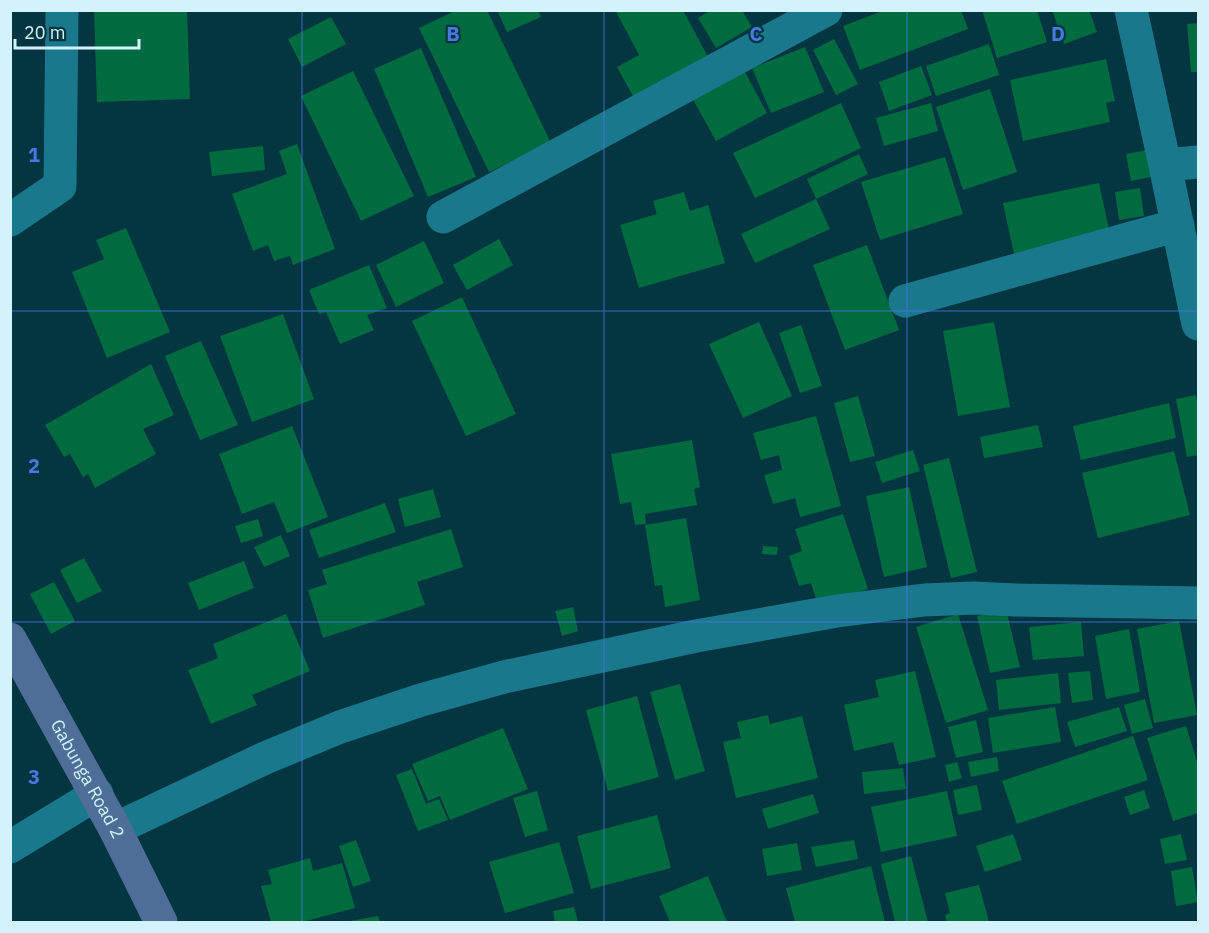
<svg xmlns="http://www.w3.org/2000/svg" width="1209" height="933" viewBox="0 0 1209 933" font-family="'IBM Plex Sans',sans-serif">
<style>
.building{fill:#006b3f}
.lines{fill:none;stroke-linecap:round;stroke-linejoin:round}
.street{stroke:#1a788d;stroke-width:33}
.secondary{stroke:#4f6e97;stroke-width:33}
.grid{fill:none;stroke:#4a77e1;stroke-width:1.5;stroke-opacity:0.55}
.labels{text-anchor:middle;stroke-width:4.5;stroke-linejoin:round;paint-order:stroke}
.street-label{font-size:18px;fill:#d3f3fc;stroke:#043641}
.grid-label{font-size:20px;text-anchor:middle;font-weight:bold;fill:#4a77e1;stroke:#043641;stroke-width:4.5;stroke-linejoin:round;paint-order:stroke}
</style>
<rect width="100%" height="100%" fill="#043641"/>
<!-- building -->
<path class="building" d="M 94,10 L 187,10 L 190,99 L 97,102 Z
M 457,10 L 487,10 L 551,143 L 489,172 L 419,28 Z
M 497,10 L 538,10 L 541,17 L 507,32 Z
M 615,10 L 683,10 L 709,59 L 634,98 L 617,67 L 639,55 Z
M 711,10 L 742,10 L 752,27 L 716,48 L 698,18 Z
M 885,10 L 961,10 L 968,29 L 860,70 L 843,26 Z
M 982,10 L 1037,10 L 1047,42 L 997,58 Z
M 1052,10 L 1089,10 L 1097,32 L 1064,44 Z
M 331,17 L 346,44 L 302,67 L 288,39 Z
M 1198,23 L 1198,72 L 1191,72 L 1187,24 Z
M 834,39 L 858,84 L 836,95 L 813,50 Z
M 989,44 L 999,75 L 936,96 L 926,66 Z
M 805,47 L 824,92 L 771,113 L 752,68 Z
M 421,48 L 476,177 L 428,197 L 374,69 Z
M 1106,59 L 1115,101 L 1106,103 L 1110,122 L 1023,141 L 1010,80 Z
M 921,66 L 932,95 L 889,111 L 879,82 Z
M 743,68 L 767,113 L 716,141 L 691,96 Z
M 353,71 L 414,196 L 361,221 L 301,96 Z
M 990,89 L 1017,172 L 963,190 L 936,107 Z
M 841,103 L 861,148 L 755,198 L 733,153 Z
M 931,103 L 938,131 L 884,146 L 876,118 Z
M 297,144 L 335,249 L 293,265 L 290,256 L 274,261 L 268,245 L 253,251 L 232,194 L 287,174 L 279,151 Z
M 263,146 L 265,170 L 212,176 L 209,152 Z
M 1147,150 L 1151,177 L 1131,181 L 1126,154 Z
M 859,154 L 868,174 L 816,199 L 807,179 Z
M 945,157 L 963,214 L 880,240 L 861,182 Z
M 1099,183 L 1110,234 L 1014,254 L 1003,203 Z
M 1140,188 L 1144,216 L 1119,220 L 1115,192 Z
M 684,192 L 690,211 L 708,205 L 725,263 L 639,288 L 620,225 L 657,214 L 653,201 Z
M 816,199 L 830,229 L 755,263 L 741,234 Z
M 126,228 L 170,332 L 107,358 L 72,272 L 104,259 L 96,240 Z
M 499,239 L 513,265 L 467,290 L 453,265 Z
M 424,241 L 444,283 L 396,307 L 376,265 Z
M 867,245 L 899,330 L 845,350 L 813,265 Z
M 369,265 L 387,308 L 367,315 L 374,330 L 340,344 L 326,312 L 319,314 L 309,290 Z
M 462,297 L 516,414 L 466,436 L 412,321 Z
M 283,314 L 314,399 L 252,422 L 220,336 Z
M 759,322 L 792,396 L 743,418 L 709,344 Z
M 994,322 L 1010,407 L 958,416 L 943,331 Z
M 801,325 L 822,386 L 800,393 L 779,333 Z
M 201,341 L 238,425 L 200,440 L 165,356 Z
M 151,364 L 174,415 L 143,429 L 156,454 L 95,488 L 88,474 L 83,477 L 70,454 L 64,457 L 45,425 Z
M 1196,395 L 1198,408 L 1198,455 L 1187,457 L 1176,399 Z
M 858,396 L 875,456 L 850,462 L 834,403 Z
M 1169,403 L 1176,438 L 1081,460 L 1073,426 Z
M 816,416 L 841,506 L 800,517 L 795,498 L 773,504 L 764,475 L 782,470 L 779,455 L 761,460 L 753,433 Z
M 1038,425 L 1043,447 L 984,458 L 980,437 Z
M 292,426 L 328,517 L 287,533 L 274,502 L 242,514 L 219,454 Z
M 692,440 L 700,487 L 694,489 L 697,505 L 645,514 L 646,524 L 635,525 L 631,502 L 620,504 L 611,454 Z
M 913,450 L 920,471 L 882,483 L 875,462 Z
M 1174,451 L 1190,515 L 1098,538 L 1082,473 Z
M 949,458 L 977,572 L 951,578 L 923,465 Z
M 909,487 L 927,567 L 884,577 L 866,496 Z
M 433,489 L 441,517 L 405,527 L 398,499 Z
M 385,503 L 396,532 L 319,558 L 309,530 Z
M 843,514 L 868,589 L 818,605 L 811,583 L 799,586 L 789,556 L 802,551 L 795,529 Z
M 686,518 L 700,600 L 665,607 L 662,585 L 655,586 L 645,525 Z
M 258,519 L 263,536 L 241,543 L 235,526 Z
M 451,529 L 463,567 L 417,582 L 425,605 L 323,638 L 308,590 L 327,584 L 322,570 Z
M 281,535 L 290,556 L 264,567 L 254,547 Z
M 763,546 L 778,547 L 777,555 L 762,554 Z
M 84,558 L 102,591 L 77,603 L 60,570 Z
M 244,561 L 254,588 L 199,610 L 188,583 Z
M 54,582 L 75,621 L 51,634 L 30,594 Z
M 573,607 L 578,631 L 562,636 L 555,611 Z
M 1006,609 L 1020,667 L 990,673 L 977,616 Z
M 286,614 L 310,671 L 252,695 L 257,705 L 211,724 L 188,670 L 218,658 L 213,644 Z
M 958,614 L 988,710 L 946,723 L 916,627 Z
M 1179,621 L 1197,715 L 1154,723 L 1137,629 Z
M 1081,622 L 1084,656 L 1033,660 L 1029,627 Z
M 1129,629 L 1140,692 L 1106,699 L 1095,636 Z
M 915,671 L 936,757 L 899,765 L 893,742 L 854,751 L 844,705 L 879,697 L 875,680 Z
M 1090,671 L 1093,700 L 1072,703 L 1068,673 Z
M 1058,673 L 1061,703 L 999,710 L 996,680 Z
M 680,684 L 705,771 L 675,780 L 650,692 Z
M 637,696 L 659,777 L 608,791 L 586,710 Z
M 1145,699 L 1153,728 L 1132,734 L 1124,705 Z
M 1055,707 L 1061,742 L 993,753 L 988,718 Z
M 1119,707 L 1127,731 L 1075,747 L 1067,722 Z
M 768,715 L 770,724 L 802,716 L 818,778 L 736,798 L 723,742 L 741,738 L 737,722 Z
M 976,720 L 983,752 L 956,758 L 948,727 Z
M 1186,726 L 1198,765 L 1198,813 L 1173,821 L 1147,738 Z
M 503,728 L 528,789 L 450,820 L 440,796 L 428,801 L 412,764 Z
M 1133,736 L 1148,780 L 1017,824 L 1002,781 Z
M 997,757 L 999,771 L 971,777 L 968,762 Z
M 957,762 L 962,778 L 949,782 L 945,765 Z
M 903,768 L 906,789 L 864,794 L 862,772 Z
M 412,769 L 426,804 L 439,799 L 448,820 L 418,831 L 396,775 Z
M 977,785 L 982,810 L 958,815 L 953,790 Z
M 1144,790 L 1150,808 L 1130,815 L 1124,797 Z
M 537,791 L 548,830 L 525,837 L 513,798 Z
M 947,791 L 957,836 L 881,852 L 871,807 Z
M 813,794 L 819,813 L 768,829 L 762,809 Z
M 657,815 L 671,868 L 591,889 L 577,836 Z
M 1013,834 L 1022,860 L 985,872 L 976,846 Z
M 1181,834 L 1187,860 L 1165,864 L 1160,839 Z
M 356,840 L 371,881 L 353,887 L 339,846 Z
M 854,840 L 858,859 L 816,867 L 811,847 Z
M 559,842 L 574,893 L 505,913 L 489,862 Z
M 797,843 L 802,870 L 767,876 L 762,849 Z
M 911,856 L 928,922 L 895,922 L 881,864 Z
M 310,858 L 313,871 L 342,863 L 355,908 L 302,922 L 271,922 L 261,886 L 272,884 L 268,870 Z
M 871,866 L 885,922 L 795,922 L 786,888 Z
M 1192,867 L 1198,902 L 1176,906 L 1171,871 Z
M 708,876 L 727,922 L 670,922 L 659,896 Z
M 979,885 L 989,922 L 947,922 L 945,915 L 950,913 L 945,893 Z
M 574,907 L 578,922 L 555,922 L 553,911 Z
M 378,916 L 380,922 L 350,922 L 350,921 Z"/>
<g class="lines">
<!-- street -->
<path class="street" d="M 1131,10 L 1165,165 L 1198,324
M 1165,165 L 1198,162
M 443,217 L 826,10
M 10,220 L 60,186 L 62,10
M 905,301 L 1178,225
M 115,829 L 265,758 L 340,727 L 421,700 L 508,676 L 696,636 L 837,611 L 924,600 L 974,598 L 1015,600 L 1198,603
M 10,847 L 97,794"/>
<!-- secondary -->
<path class="secondary" id="s1" d="M 10,639 L 115,829 L 161,922"/>
</g>
<!-- grid -->
<path class="grid" d="M 302,10 L 302,922M 604,10 L 604,922M 907,10 L 907,922M 10,311 L 1198,311M 10,622 L 1198,622"/>
<g class="labels">
<!-- street labels -->
<g class="street-label">
<text dy="6" stroke="none"><textPath href="#s1" startOffset="160">Gabunga Road 2</textPath></text>
</g>
</g>
<g class="grid-label">
<text x="453" y="41">B</text>
<text x="756" y="41">C</text>
<text x="1058" y="41">D</text>
<text x="34" y="162">1</text>
<text x="34" y="473">2</text>
<text x="34" y="784">3</text>
</g>
<!-- border -->
<rect width="1209" height="933" fill="none" stroke="#d3f3fc" stroke-width="24"/>
<!-- scale -->
<path d="M15 39v9h124v-9" fill="none" stroke="#d3f3fc" stroke-width="3"/>
<text x="24" y="39" font-size="18" fill="#d3f3fc" stroke="#043641" stroke-width="4.5" paint-order="stroke">20 m</text>
</svg>
